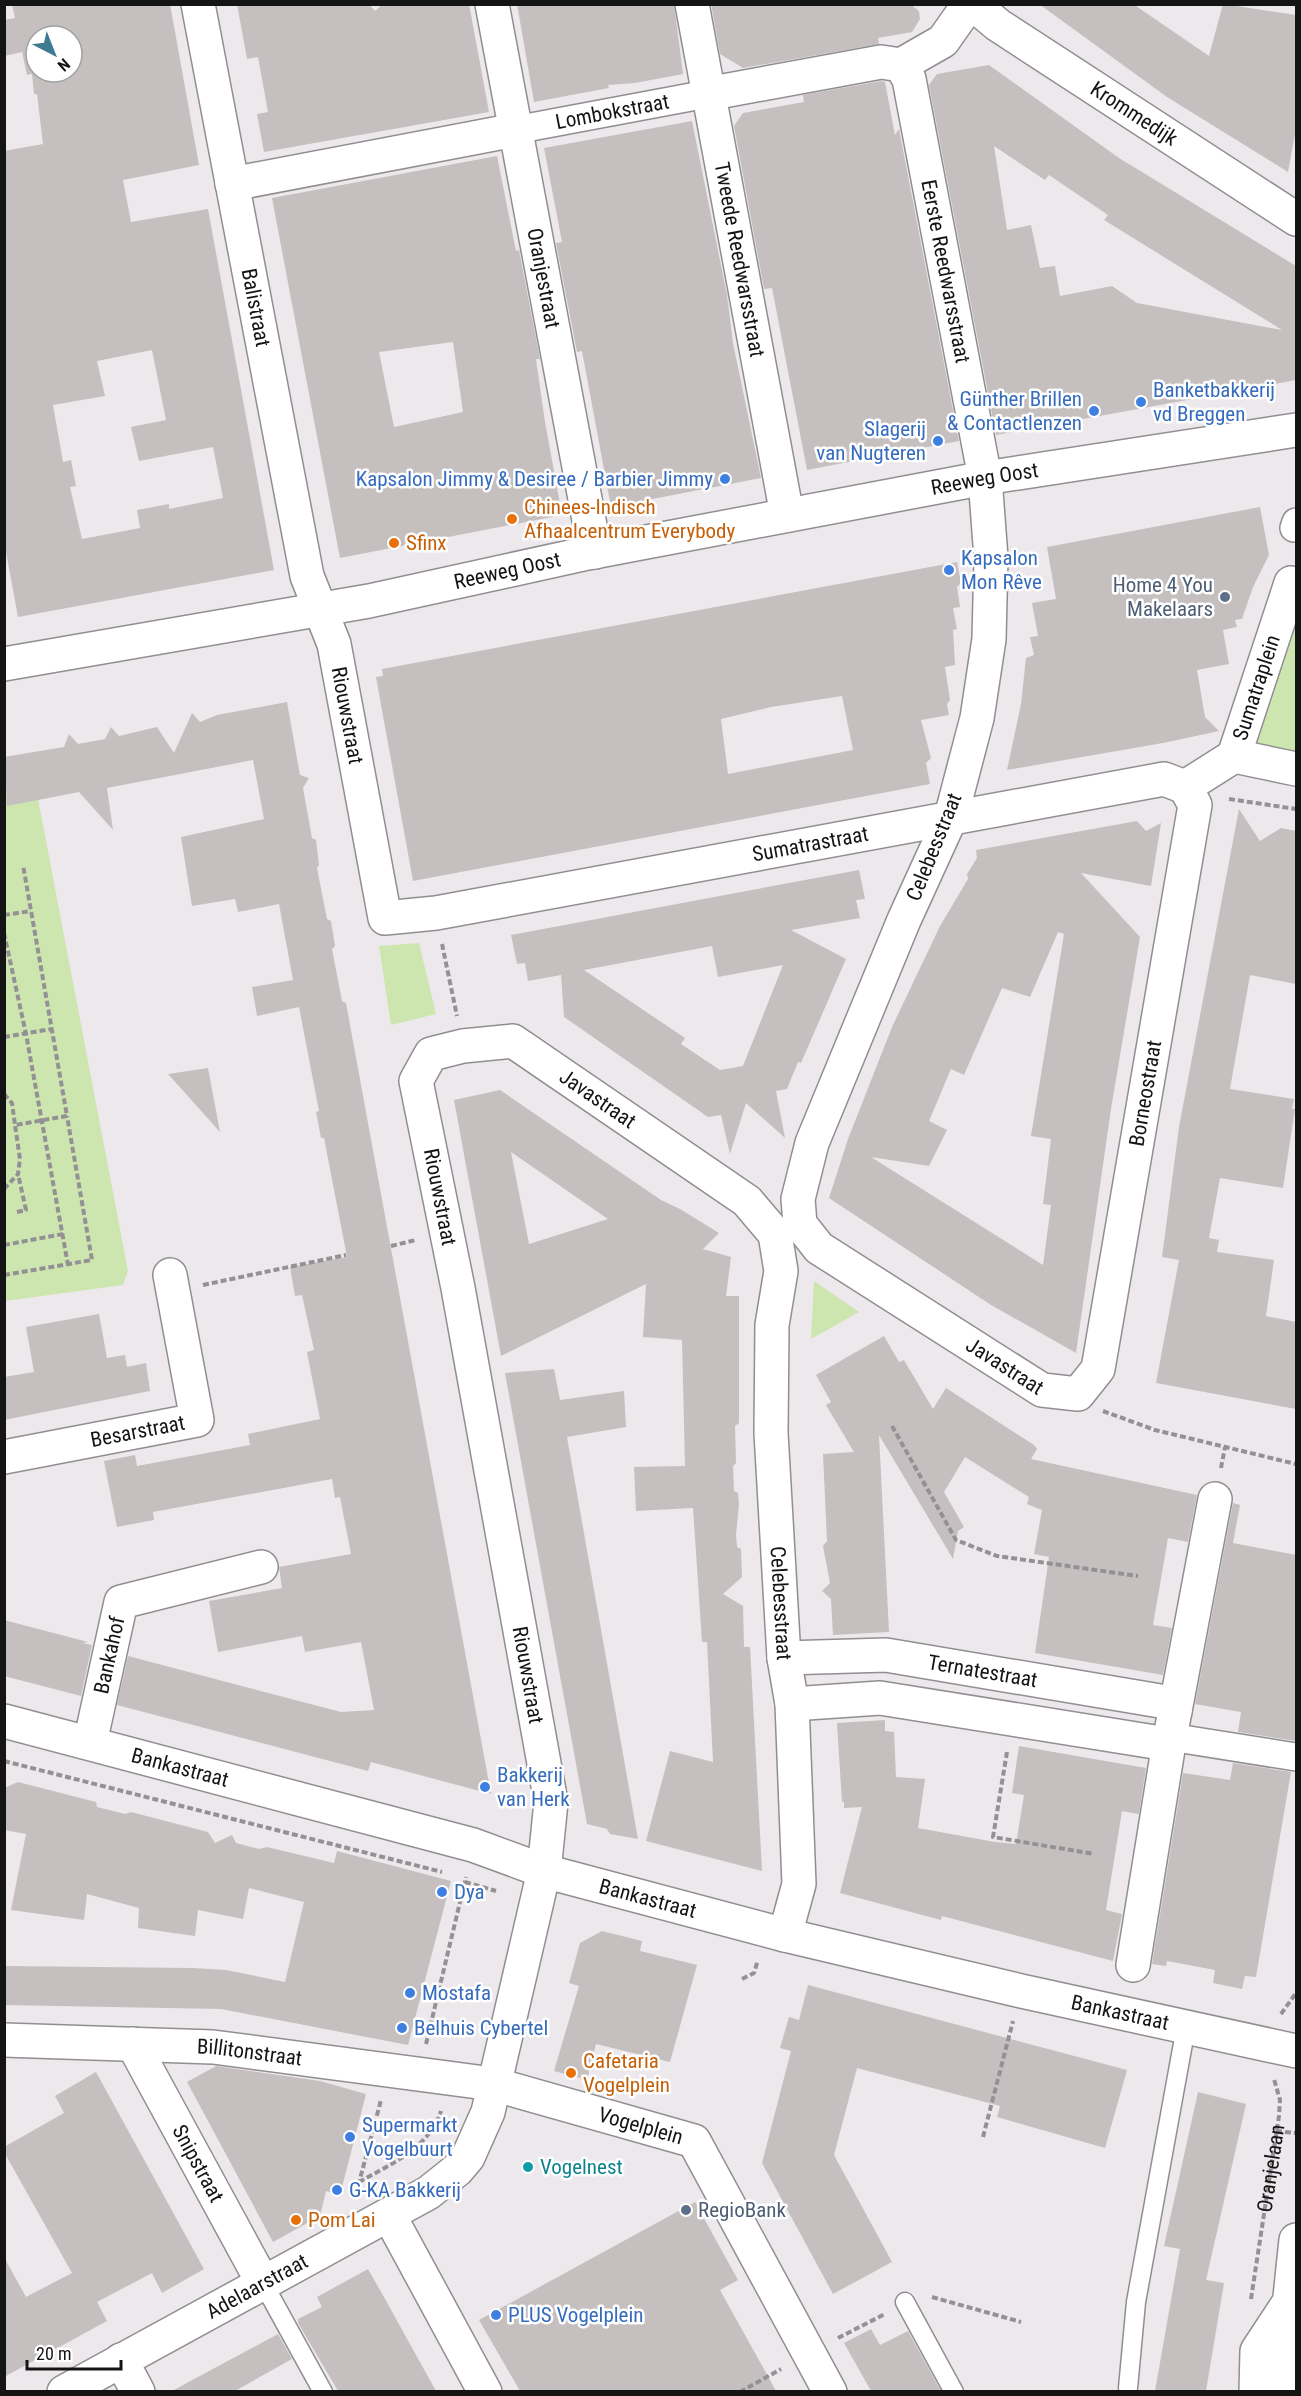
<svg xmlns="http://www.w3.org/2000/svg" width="1301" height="2396" viewBox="0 0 1301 2396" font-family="'Roboto Condensed',sans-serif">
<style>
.green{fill:#cde6b0}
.building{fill:#c5c0bf;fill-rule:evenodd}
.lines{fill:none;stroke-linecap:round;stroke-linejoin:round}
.service-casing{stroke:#918e91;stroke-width:21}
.pedestrian-casing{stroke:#918e91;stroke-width:30}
.minor-casing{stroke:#918e91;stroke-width:36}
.tertiary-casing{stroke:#918e91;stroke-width:36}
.secondary-casing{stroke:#918e91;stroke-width:36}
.path{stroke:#939193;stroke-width:4;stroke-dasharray:6 3;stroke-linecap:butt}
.service{stroke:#fff;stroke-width:18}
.pedestrian{stroke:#fff;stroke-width:27}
.minor{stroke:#fff;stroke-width:33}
.tertiary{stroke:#fff;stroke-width:33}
.secondary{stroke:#fff;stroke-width:33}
.shop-dot{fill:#3f7fe0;stroke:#fff;stroke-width:2}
.food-dot{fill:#e8710a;stroke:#fff;stroke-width:2}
.service-dot{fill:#5c6f8a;stroke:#fff;stroke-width:2}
.culture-dot{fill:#0f9aa8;stroke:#fff;stroke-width:2}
.labels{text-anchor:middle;stroke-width:5;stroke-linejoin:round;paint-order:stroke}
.street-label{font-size:21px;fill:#151415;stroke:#fff}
.shop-label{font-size:21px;fill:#366cbe;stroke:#fff;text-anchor:start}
.food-label{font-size:21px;fill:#c56008;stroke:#fff;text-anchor:start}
.service-label{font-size:21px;fill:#4e5e75;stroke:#fff;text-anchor:end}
.culture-label{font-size:21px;fill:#0d838f;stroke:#fff;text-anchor:start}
</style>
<rect width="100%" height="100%" fill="#ece8ec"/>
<!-- green -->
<path class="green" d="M 1296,613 L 1296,757 L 1265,752 L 1255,739 Z
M 34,778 L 128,1271 L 123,1285 L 5,1301 L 5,784 Z
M 419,943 L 436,1014 L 391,1025 L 379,946 Z
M 814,1281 L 859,1312 L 811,1339 Z"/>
<!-- building -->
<path class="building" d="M 12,4 L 170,4 L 199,165 L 123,180 L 131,222 L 208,209 L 274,570 L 18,617 L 4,541 L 4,151 L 43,144 L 37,94 L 34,94 L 32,74 L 27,75 L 22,52 L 4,56 L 4,20 L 15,18 ZM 36,36 L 72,36 L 72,72 L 36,72 ZM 152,350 L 166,420 L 131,427 L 139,461 L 213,447 L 223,498 L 169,509 L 169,504 L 137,510 L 140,528 L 82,539 L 70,487 L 76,486 L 71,460 L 63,462 L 53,405 L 105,396 L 97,361 Z
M 237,4 L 369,4 L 375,11 L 383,4 L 469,4 L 489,112 L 264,152 L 257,114 L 268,112 L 258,57 L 247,59 Z
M 517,4 L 674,4 L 683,74 L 635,83 L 608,85 L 609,88 L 534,102 Z
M 711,4 L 910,4 L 919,11 L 920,19 L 912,32 L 878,38 L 879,44 L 743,68 L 720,54 Z
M 1039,4 L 1133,4 L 1209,56 L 1223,4 L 1296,15 L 1296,129 L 1288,172 L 1167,97 Z
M 989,65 L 1119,158 L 1296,266 L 1296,380 L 996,435 L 929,85 L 937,74 ZM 994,146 L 1045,180 L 1049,175 L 1108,215 L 1104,220 L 1282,330 L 1137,303 L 1112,286 L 1060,296 L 1055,266 L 1040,268 L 1031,225 L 1007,230 Z
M 881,81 L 885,82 L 895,135 L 899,129 L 959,441 L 807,470 L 772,288 L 764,289 L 734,126 L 743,113 L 804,102 L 803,95 Z
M 692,121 L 727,295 L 733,343 L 761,478 L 611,507 L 582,351 L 577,352 L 556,243 L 562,242 L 544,148 Z
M 497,156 L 516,251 L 519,250 L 540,359 L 536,359 L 545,422 L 562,515 L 340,558 L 272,198 ZM 453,342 L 463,412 L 394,427 L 379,352 Z
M 1260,507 L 1269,555 L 1253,587 L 1242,619 L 1235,620 L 1237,627 L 1223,630 L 1229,664 L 1197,670 L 1205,717 L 1219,731 L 1163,743 L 1007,770 L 1021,704 L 1026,658 L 1034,655 L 1030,637 L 1038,636 L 1032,603 L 1056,599 L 1047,547 Z
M 957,562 L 961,583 L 957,587 L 960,607 L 953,608 L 957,629 L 953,630 L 955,665 L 945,667 L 950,700 L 947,704 L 949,715 L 921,720 L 931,758 L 926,763 L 930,784 L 413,881 L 376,677 L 383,676 L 382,669 ZM 842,696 L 853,750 L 728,774 L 721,719 L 771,707 Z
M 287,702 L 300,775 L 309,778 L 303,788 L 312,838 L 316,840 L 319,865 L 317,868 L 327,919 L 331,921 L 335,946 L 332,949 L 342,1001 L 346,1003 L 491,1794 L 371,1762 L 368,1771 L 117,1705 L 128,1656 L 341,1712 L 374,1710 L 361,1642 L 305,1652 L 302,1636 L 218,1652 L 209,1601 L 282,1588 L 279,1567 L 351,1554 L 340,1497 L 335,1498 L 332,1479 L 153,1512 L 154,1520 L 117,1527 L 104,1461 L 135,1455 L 137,1466 L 250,1445 L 248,1434 L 320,1419 L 307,1352 L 314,1350 L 302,1295 L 295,1296 L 290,1267 L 347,1257 L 324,1138 L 321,1138 L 316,1112 L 319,1111 L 299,1007 L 257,1016 L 252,987 L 293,980 L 279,904 L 238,912 L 235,899 L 192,906 L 181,837 L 264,819 L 253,760 L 107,788 L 113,830 L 79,792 L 7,806 L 4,757 L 64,747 L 69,734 L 78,744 L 105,739 L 111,727 L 119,736 L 157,727 L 174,753 L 192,713 L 200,722 L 217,715 Z
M 1239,809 L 1260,841 L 1281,828 L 1296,831 L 1296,984 L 1250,975 L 1230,1089 L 1294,1099 L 1292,1109 L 1295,1109 L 1283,1188 L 1220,1178 L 1209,1238 L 1219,1240 L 1217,1252 L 1274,1260 L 1266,1316 L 1296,1322 L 1296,1409 L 1156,1383 L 1179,1260 L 1162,1257 L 1179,1127 Z
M 1137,821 L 1146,831 L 1161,823 L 1151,886 L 1081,873 L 1140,937 L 1111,1109 L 1076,1353 L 991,1305 L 829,1198 L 848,1139 L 892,1027 L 940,926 L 968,879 L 967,874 L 977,858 L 976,850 ZM 1058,932 L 1064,934 L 1031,1136 L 1051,1139 L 1043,1204 L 1051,1205 L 1043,1265 L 871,1157 L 929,1166 L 947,1130 L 929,1121 L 951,1069 L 964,1075 L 1002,988 L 1030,997 Z
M 859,870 L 865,899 L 856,900 L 860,918 L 791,930 L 846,959 L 801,1063 L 798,1062 L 787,1089 L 776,1091 L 785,1138 L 746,1103 L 730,1154 L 721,1115 L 708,1117 L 564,1017 L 561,975 L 528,981 L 525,963 L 517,964 L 511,935 ZM 712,946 L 718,977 L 783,965 L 743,1066 L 720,1070 L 681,1044 L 685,1038 L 584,970 Z
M 208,1068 L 220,1132 L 168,1074 Z
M 500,1090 L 661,1200 L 680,1209 L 719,1233 L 703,1249 L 731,1257 L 726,1296 L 739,1296 L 739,1423 L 735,1426 L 736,1463 L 733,1466 L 734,1491 L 738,1493 L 739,1504 L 736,1535 L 737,1547 L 741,1549 L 742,1577 L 723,1594 L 743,1606 L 744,1647 L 750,1647 L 762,1871 L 646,1841 L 670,1751 L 713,1762 L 707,1642 L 702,1642 L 693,1508 L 636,1511 L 634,1467 L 685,1466 L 682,1340 L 643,1337 L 646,1284 L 501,1356 L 454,1100 ZM 511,1152 L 608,1219 L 529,1244 Z
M 99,1314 L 107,1358 L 125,1355 L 127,1367 L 146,1363 L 150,1391 L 4,1420 L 4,1377 L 34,1372 L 26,1327 Z
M 884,1336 L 899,1362 L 904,1360 L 933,1409 L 946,1388 L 1034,1445 L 1037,1449 L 1031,1459 L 1197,1495 L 1188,1542 L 1168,1538 L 1153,1625 L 1172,1628 L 1163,1675 L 1035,1653 L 1049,1557 L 1034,1554 L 1042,1510 L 1027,1504 L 1029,1497 L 965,1457 L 944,1492 L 964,1527 L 958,1531 L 953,1559 L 879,1435 L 889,1632 L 833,1635 L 831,1599 L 822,1591 L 830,1583 L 823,1546 L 827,1541 L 823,1454 L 854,1452 L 826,1405 L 831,1402 L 816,1375 Z
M 554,1369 L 560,1400 L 624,1391 L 626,1427 L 567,1437 L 638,1839 L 610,1834 L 607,1829 L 587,1824 L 526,1489 L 505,1373 Z
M 1233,1503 L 1240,1505 L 1233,1543 L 1296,1555 L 1296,1741 L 1238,1732 L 1241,1712 L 1195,1704 Z
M 4,1620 L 88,1642 L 82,1643 L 92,1645 L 81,1696 L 4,1676 Z
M 885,1720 L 885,1731 L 894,1732 L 896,1777 L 925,1779 L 918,1828 L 995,1842 L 1016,1844 L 1024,1795 L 1012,1793 L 1019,1746 L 1146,1768 L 1139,1814 L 1122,1811 L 1106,1910 L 1122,1914 L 1113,1961 L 942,1916 L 941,1920 L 840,1893 L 862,1807 L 844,1808 L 844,1802 L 842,1802 L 837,1723 Z
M 1233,1763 L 1291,1772 L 1256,1977 L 1245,1976 L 1242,1989 L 1213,1983 L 1215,1970 L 1167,1961 L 1166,1966 L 1152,1964 L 1183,1773 L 1230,1780 Z
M 18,1782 L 96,1802 L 97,1807 L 125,1814 L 131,1812 L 208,1832 L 215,1843 L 232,1835 L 236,1843 L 259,1849 L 267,1847 L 334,1863 L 337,1851 L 451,1881 L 408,2045 L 221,2009 L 4,2005 L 4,1966 L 193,1968 L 226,1970 L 285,1982 L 304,1902 L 249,1888 L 243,1919 L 198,1910 L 195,1936 L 138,1928 L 139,1908 L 87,1894 L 84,1920 L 11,1910 L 26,1834 L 4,1830 L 4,1788 Z
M 602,1931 L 642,1941 L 640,1951 L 697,1965 L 670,2062 L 596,2044 L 587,2080 L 554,2071 L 579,1986 L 569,1983 L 580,1943 Z
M 808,1985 L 1127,2070 L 1105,2148 L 997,2117 L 1000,2106 L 857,2068 L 834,2155 L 892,2262 L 833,2294 L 762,2163 L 791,2051 L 780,2048 L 789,2017 L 799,2020 Z
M 216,2066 L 320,2081 L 366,2094 L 340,2195 L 326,2191 L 320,2216 L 273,2242 L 187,2082 Z
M 96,2072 L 204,2269 L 162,2293 L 152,2273 L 97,2302 L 107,2321 L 4,2377 L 4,2257 L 26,2297 L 72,2273 L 4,2152 L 4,2147 L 64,2113 L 55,2096 Z
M 1198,2092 L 1246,2104 L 1206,2280 L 1224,2283 L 1206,2391 L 1155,2391 L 1180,2249 L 1164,2246 Z
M 695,2202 L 738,2280 L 720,2290 L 776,2391 L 520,2391 L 479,2320 Z
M 368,2269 L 385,2299 L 436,2391 L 338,2391 L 298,2323 L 298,2319 L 322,2307 L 317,2297 Z
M 871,2329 L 880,2345 L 908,2331 L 941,2391 L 871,2391 L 844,2343 Z
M 278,2334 L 292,2359 L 235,2391 L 172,2391 Z"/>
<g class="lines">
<!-- service casing -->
<g class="service-casing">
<path id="service" d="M 263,2283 L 323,2392
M 905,2302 L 954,2392
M 1128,2388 L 1136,2302 L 1186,2027"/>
</g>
<!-- pedestrian casing -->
<g class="pedestrian-casing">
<g id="pedestrian">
<path id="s2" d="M 515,130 L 707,94"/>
<path d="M 1294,528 L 1296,522"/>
<path d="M 1170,1737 L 1296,1757"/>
</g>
</g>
<!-- minor casing -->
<g class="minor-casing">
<g id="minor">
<path id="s3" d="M 198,4 L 307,576 L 334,644 L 385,918 L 436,913 L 1164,779 L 1185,787"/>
<path id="s4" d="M 492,4 L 595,552"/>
<path id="s5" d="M 692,4 L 787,515"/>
<path id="s6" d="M 901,65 L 909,79 L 985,478 L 991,558 L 989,639 L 977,718 L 951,817 L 904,920 L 812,1143 L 798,1199 L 800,1224 L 819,1248 L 1042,1390 L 1078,1394 L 1098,1369 L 1195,805 L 1185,787"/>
<path d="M 707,94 L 881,62 L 901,65 L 943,41 L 969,4"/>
<path d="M 232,184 L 515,130"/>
<path d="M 1234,756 L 1296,769"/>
<path id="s7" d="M 1185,787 L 1234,756 L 1291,583"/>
<path id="s8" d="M 4,1457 L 197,1420 L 170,1275"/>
<path id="s9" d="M 784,1658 L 886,1655 L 1166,1702 L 1175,1711 L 1170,1737 L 1161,1743 L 880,1698 L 792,1704"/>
<path d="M 1175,1711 L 1215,1499"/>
<path id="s10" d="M 4,1721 L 473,1845 L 544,1871 L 785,1935 L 1021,1991 L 1296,2051"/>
<path id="s11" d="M 90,1743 L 121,1602 L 261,1567"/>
<path d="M 1133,1965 L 1170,1737"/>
<path id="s12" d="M 4,2040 L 213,2047 L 493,2084 L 694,2141 L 830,2392"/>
<path id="s13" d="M 133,2044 L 263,2283"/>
<path d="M 389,2215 L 485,2392"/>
<path d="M 121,2360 L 138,2392"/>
<path id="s14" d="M 64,2392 L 428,2193 L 457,2170 L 468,2157 L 488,2112 L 544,1871 L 551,1802 L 458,1288 L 416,1081 L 431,1054 L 463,1046 L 513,1041 L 747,1201 L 775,1234 L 781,1271 L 772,1325 L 771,1433 L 784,1658 L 792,1704 L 799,1884 L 785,1935"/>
<path d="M 1256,2392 L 1257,2351 L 1288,2304"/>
</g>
</g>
<!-- tertiary casing -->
<g class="tertiary-casing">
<g id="tertiary">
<path id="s15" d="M 973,4 L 998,25 L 1296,219"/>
<path id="s16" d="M 4,664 L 369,601 L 588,553 L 985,478 L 1296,430"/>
</g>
</g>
<!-- secondary casing -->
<g class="secondary-casing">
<path id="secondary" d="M 1280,2392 L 1296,2240"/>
</g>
<!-- path -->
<g class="path">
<path d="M 1229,799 L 1296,809"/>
<path d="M 4,915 L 31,911"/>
<path d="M 4,933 L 26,1034 L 68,1265"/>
<path d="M 442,944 L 457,1016"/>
<path d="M 4,1037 L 52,1029"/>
<path d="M 4,1094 L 12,1103 L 15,1125 L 67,1116 L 23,865"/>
<path d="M 4,1189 L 18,1174 L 20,1159 L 15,1125"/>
<path d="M 17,1212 L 26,1210 L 18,1174"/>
<path d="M 4,1245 L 63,1234"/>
<path d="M 391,1246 L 416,1240"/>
<path d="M 4,1275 L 92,1260 L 67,1116"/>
<path d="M 203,1285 L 346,1255"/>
<path d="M 1103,1411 L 1155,1430 L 1296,1464"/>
<path d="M 892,1426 L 956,1540 L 997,1556 L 1138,1576"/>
<path d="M 1221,1468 L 1225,1447"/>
<path d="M 1007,1752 L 993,1837 L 1094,1854"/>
<path d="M 4,1761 L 442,1872"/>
<path d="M 465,1882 L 496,1891"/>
<path d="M 742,1979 L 754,1973 L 758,1960"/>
<path d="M 1281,2014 L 1296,1993"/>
<path d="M 426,2044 L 466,1877"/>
<path d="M 1276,2131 L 1296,2133"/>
<path d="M 983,2137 L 1013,2021"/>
<path d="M 359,2182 C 391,2164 429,2148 441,2111"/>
<path d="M 356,2194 L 381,2100"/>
<path d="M 932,2297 L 1021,2322"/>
<path id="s1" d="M 1251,2299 L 1279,2116 L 1280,2100 L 1274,2079"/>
<path d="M 838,2338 L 885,2314"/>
<path d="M 740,2392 L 781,2369"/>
</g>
<!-- service -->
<use href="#service" class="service"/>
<!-- pedestrian -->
<use href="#pedestrian" class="pedestrian"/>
<!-- minor -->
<use href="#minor" class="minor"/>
<!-- tertiary -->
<use href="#tertiary" class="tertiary"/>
<!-- secondary -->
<use href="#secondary" class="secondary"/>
</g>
<!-- markers -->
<g class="shop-dot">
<circle cx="1141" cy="402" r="6"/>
<circle cx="1094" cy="411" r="6"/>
<circle cx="938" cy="441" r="6"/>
<circle cx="725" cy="479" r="6"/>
<circle cx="949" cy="570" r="6"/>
<circle cx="485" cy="1787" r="6"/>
<circle cx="442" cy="1892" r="6"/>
<circle cx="410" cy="1993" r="6"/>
<circle cx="402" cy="2028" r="6"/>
<circle cx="350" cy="2137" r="6"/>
<circle cx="337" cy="2190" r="6"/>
<circle cx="496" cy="2315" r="6"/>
</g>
<g class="food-dot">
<circle cx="512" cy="519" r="6"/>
<circle cx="394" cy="543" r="6"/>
<circle cx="571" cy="2073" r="6"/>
<circle cx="296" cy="2220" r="6"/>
</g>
<g class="service-dot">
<circle cx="1225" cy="597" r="6"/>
<circle cx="686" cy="2210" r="6"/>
</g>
<circle class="culture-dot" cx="528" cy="2167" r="6"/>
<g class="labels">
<!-- street labels -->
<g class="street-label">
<text dy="7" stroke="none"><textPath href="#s2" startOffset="99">Lombokstraat</textPath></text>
<text dy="7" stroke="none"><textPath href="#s15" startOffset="195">Krommedijk</textPath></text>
<text dy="7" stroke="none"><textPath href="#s5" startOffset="260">Tweede Reedwarsstraat</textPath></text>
<text dy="7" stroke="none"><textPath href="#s6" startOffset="212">Eerste Reedwarsstraat</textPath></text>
<text dy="7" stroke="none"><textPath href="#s4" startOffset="279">Oranjestraat</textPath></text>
<text dy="7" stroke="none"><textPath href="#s3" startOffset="309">Balistraat</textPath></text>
<text dy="7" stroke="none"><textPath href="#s16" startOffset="998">Reeweg Oost</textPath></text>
<text dy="7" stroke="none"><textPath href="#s16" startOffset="512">Reeweg Oost</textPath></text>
<text dy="7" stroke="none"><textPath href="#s7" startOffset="130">Sumatraplein</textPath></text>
<text dy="7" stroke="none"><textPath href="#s3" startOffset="728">Riouwstraat</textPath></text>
<text dy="7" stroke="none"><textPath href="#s3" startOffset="1366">Sumatrastraat</textPath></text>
<text transform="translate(934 847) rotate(-68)" y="7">Celebesstraat</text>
<text dy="7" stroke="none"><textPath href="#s6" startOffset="1846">Borneostraat</textPath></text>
<text dy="7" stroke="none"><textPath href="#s14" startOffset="1785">Javastraat</textPath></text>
<text transform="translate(440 1197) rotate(79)" y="7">Riouwstraat</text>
<text dy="7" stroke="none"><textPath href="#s6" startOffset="1454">Javastraat</textPath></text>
<text dy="7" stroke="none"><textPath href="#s8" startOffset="136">Besarstraat</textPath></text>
<text dy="7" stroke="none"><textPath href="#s14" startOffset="2380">Celebesstraat</textPath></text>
<text dy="7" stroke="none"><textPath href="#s11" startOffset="90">Bankahof</textPath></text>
<text dy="7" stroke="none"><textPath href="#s9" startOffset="200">Ternatestraat</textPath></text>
<text transform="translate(528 1675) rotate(80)" y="7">Riouwstraat</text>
<text dy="7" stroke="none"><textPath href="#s10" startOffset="182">Bankastraat</textPath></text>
<text dy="7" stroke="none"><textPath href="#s10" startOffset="668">Bankastraat</textPath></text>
<text dy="7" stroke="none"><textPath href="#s10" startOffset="1154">Bankastraat</textPath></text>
<text dy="7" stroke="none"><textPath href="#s12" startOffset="246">Billitonstraat</textPath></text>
<text dy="7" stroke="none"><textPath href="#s12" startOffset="645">Vogelplein</textPath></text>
<text dy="7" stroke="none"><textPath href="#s13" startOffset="136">Snipstraat</textPath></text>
<text dy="7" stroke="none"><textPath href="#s1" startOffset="132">Oranjelaan</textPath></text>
<text dy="7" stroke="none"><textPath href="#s14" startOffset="220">Adelaarstraat</textPath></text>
</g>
<!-- shop labels -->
<g class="shop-label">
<text x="1153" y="397">Banketbakkerij<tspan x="1153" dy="24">vd Breggen</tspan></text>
<text x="1082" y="406" text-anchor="end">Günther Brillen<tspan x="1082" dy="24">&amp; Contactlenzen</tspan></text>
<text x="926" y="436" text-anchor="end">Slagerij<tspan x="926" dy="24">van Nugteren</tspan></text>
<text x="713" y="486" text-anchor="end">Kapsalon Jimmy &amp; Desiree / Barbier Jimmy</text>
<text x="961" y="565">Kapsalon<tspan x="961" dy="24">Mon Rêve</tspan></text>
<text x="497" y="1782">Bakkerij<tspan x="497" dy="24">van Herk</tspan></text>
<text x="454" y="1899">Dya</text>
<text x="422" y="2000">Mostafa</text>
<text x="414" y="2035">Belhuis Cybertel</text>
<text x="362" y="2132">Supermarkt<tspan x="362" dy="24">Vogelbuurt</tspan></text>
<text x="349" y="2197">G-KA Bakkerij</text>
<text x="508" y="2322">PLUS Vogelplein</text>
</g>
<!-- food labels -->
<g class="food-label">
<text x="524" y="514">Chinees-Indisch<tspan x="524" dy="24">Afhaalcentrum Everybody</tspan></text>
<text x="406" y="550">Sfinx</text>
<text x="583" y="2068">Cafetaria<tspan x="583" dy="24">Vogelplein</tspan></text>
<text x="308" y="2227">Pom Lai</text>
</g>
<!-- service labels -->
<g class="service-label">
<text x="1213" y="592">Home 4 You<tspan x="1213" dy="24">Makelaars</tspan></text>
<text x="698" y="2217" text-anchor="start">RegioBank</text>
</g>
<!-- culture labels -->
<g class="culture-label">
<text x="540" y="2174">Vogelnest</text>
</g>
</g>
<!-- border -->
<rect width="1301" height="2396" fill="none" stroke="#151415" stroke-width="12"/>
<!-- north arrow -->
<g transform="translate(54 54) rotate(138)"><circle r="28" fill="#ffffff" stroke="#a1a1a1" stroke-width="1.5"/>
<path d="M0-4.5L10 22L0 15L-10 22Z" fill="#3d7b91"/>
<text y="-9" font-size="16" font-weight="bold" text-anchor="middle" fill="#151415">N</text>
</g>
<!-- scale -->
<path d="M27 2360v9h94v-9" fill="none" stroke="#151415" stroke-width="3"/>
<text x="36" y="2360" font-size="18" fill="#151415" stroke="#ffffff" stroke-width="4.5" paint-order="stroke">20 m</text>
</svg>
